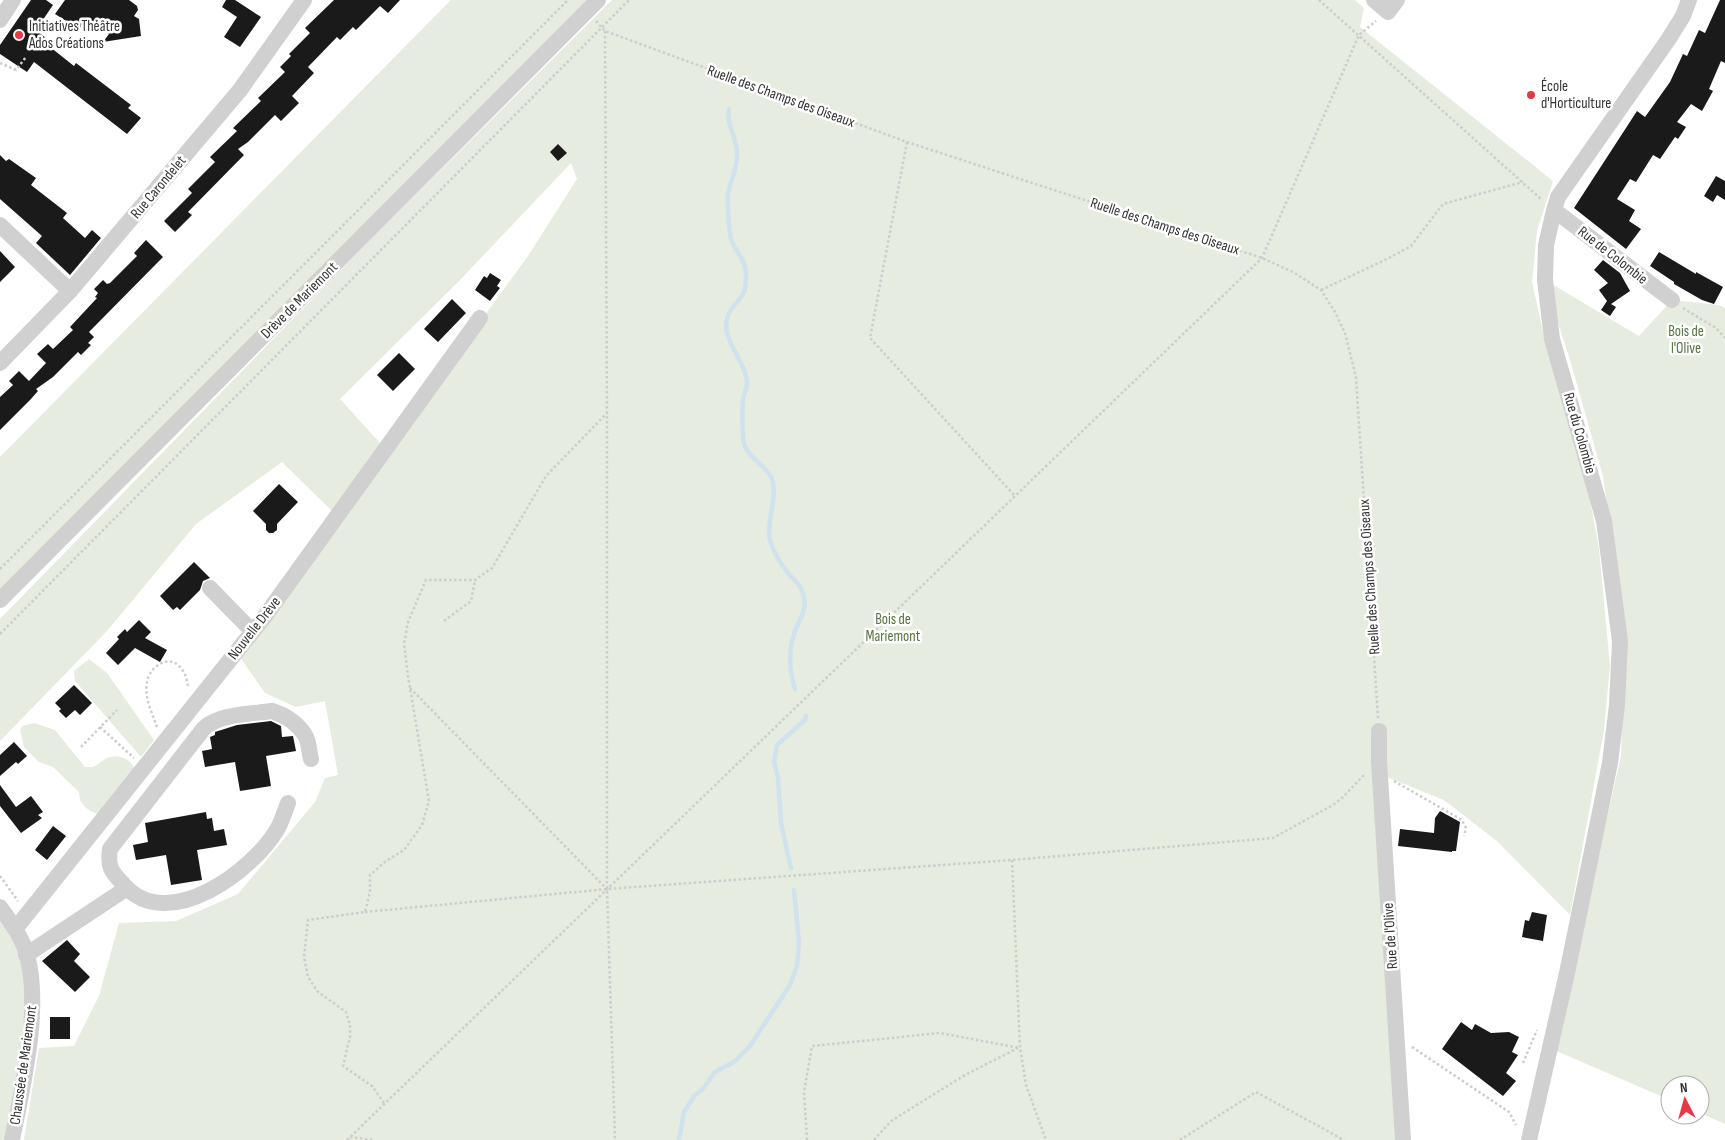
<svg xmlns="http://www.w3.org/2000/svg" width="1725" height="1140" viewBox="0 0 1725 1140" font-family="'Sofia Sans Condensed',sans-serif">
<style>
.green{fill:#e6ecdf}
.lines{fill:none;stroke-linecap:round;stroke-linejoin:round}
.stream{stroke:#cfe2ee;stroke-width:4.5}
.building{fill:#1a1a1a}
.path{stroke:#cdcdcd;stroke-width:2.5;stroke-dasharray:2.5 2.5;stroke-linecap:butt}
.minor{stroke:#d0d0d0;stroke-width:16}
.poi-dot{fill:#e63946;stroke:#fff;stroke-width:2}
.labels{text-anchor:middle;stroke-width:5;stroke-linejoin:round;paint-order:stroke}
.poi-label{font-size:15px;fill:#333;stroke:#fff;text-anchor:start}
.street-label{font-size:15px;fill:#333;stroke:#fff}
.park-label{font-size:15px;fill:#56703f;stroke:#fff}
</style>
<rect width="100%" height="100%" fill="#fff"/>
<!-- green -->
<path class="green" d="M 451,0 L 598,0 L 0,600 L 0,457 Z
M 612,0 L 1355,0 L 1364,8 L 1360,27 L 1553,181 L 1537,231 L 1532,282 L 1548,354 L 1586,477 L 1599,549 L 1610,666 L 1604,730 L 1570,915 L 1498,842 L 1444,800 L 1384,776 L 1408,1140 L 24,1140 L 39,1048 L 74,1046 L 99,996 L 119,923 L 176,921 L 238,894 L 315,802 L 325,778 L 338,775 L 325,701 L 296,707 L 265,693 L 240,657 L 409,419 L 528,256 L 577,179 L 571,163 L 459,281 L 340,399 L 380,443 L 332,511 L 282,462 L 196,524 L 107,631 L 0,741 L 0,619 L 373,237 Z
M 1550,283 L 1639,336 L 1672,300 L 1718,305 L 1725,308 L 1725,1124 L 1700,1113 L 1700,1085 L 1670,1085 L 1670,1100 L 1554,1050 L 1621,756 L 1624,663 L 1618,591 L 1603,476 L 1568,353 L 1557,320 Z
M 89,659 L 107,673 L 154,740 L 141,757 L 75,681 L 74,671 Z
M 34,723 L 55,730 L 85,767 C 88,767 91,767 93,767 C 98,765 102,760 107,758 C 117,754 130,758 134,768 L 98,814 L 90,811 L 84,806 L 80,800 L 79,792 L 53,767 L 39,762 L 24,747 L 20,730 L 22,726 Z
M 0,907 L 29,967 L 12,1140 L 0,1140 Z"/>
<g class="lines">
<!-- stream -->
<path class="stream" d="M 729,109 C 726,124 737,138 737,153 C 738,167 731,179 728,193 C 727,200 729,232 731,239 C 735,251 745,258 746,273 C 746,278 746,287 744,292 C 738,304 727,309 726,324 C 726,345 745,361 747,381 C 748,386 744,393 743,399 C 742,406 742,438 744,444 C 749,459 766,465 772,479 C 778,498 766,521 770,540 C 773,551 781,564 788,573 C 795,581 803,587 804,598 C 807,612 798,621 794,634 C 788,653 789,670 795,689
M 791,868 L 781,823 L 778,777 L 774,763 L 777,745 L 805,720 L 806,716
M 679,1140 L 684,1112 L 695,1095 L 703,1089 L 715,1072 L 734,1062 L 750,1046 L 790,985 L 797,966 L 799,943 L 794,890"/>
</g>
<!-- building -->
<path class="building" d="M 31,0 L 46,0 L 53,5 L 36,30 L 47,39 L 45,43 L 74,66 L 76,63 L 131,105 L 128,108 L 141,118 L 127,134 L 34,62 L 27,72 L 0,54 L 0,45 Z
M 65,0 L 129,0 L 137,6 L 138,10 L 134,16 L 139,19 L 141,36 L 103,42 L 109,34 L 86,18 L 79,29 L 55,14 Z
M 226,0 L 235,0 L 261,17 L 240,47 L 224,37 L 237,17 L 222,7 Z
M 334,0 L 400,0 L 388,13 L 380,6 L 356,30 L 353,27 L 340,40 L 337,37 L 308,67 L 314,73 L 292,96 L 299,103 L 281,121 L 275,115 L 248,142 L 238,149 L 244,155 L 188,212 L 192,215 L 175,232 L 164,221 L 192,193 L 188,189 L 215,162 L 210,157 L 237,131 L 233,128 L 261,101 L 258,98 L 285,72 L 280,67 L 291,56 L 289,54 L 310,33 L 305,28 Z
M 1720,0 L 1725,0 L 1725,63 L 1721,61 L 1709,89 L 1713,91 L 1702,111 L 1691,104 L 1677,122 L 1686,127 L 1678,139 L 1675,137 L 1660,159 L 1653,155 L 1636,182 L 1630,179 L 1617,199 L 1635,210 L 1629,221 L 1641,229 L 1626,249 L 1574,208 L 1637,111 L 1645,117 L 1670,82 L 1683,54 L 1687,56 L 1699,30 L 1705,33 Z
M 558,144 L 567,153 L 558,161 L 550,152 Z
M 0,155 L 6,161 L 9,159 L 36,178 L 31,185 L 67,213 L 63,218 L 85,238 L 92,230 L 101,238 L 70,275 L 36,243 L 42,236 L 0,199 Z
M 1716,176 L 1725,181 L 1725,200 L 1717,195 L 1713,202 L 1704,196 Z
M 146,240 L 163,257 L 89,332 L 94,337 L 88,343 L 91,345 L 81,355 L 78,352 L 53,377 L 36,389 L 38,391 L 30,400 L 0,430 L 0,397 L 13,385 L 9,381 L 19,371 L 29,381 L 46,363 L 37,354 L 48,344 L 53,349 L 73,330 L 70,327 L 97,298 L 95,297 L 98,293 L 94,289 L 103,280 L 107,284 L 110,283 L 137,256 L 134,253 Z
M 0,251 L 15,267 L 0,282 Z
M 1659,252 L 1696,274 L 1696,272 L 1723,287 L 1714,304 L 1702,300 L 1674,284 L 1674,282 L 1650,266 Z
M 1603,260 L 1620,273 L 1630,291 L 1611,304 L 1616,307 L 1610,316 L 1601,310 L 1607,301 L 1599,290 L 1608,283 L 1594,270 Z
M 490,273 L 501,280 L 497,286 L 500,288 L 490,301 L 475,290 L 484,276 L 487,278 Z
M 452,299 L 466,313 L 438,342 L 424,329 Z
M 399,353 L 415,369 L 393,391 L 377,375 Z
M 279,484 L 298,502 L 277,524 L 277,530 L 273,533 L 269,533 L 266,530 L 266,524 L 253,511 Z
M 194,562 L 210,578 L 203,581 L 200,590 L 180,610 L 177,607 L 173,610 L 160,596 Z
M 139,620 L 151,632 L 145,638 L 167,650 L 160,662 L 135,648 L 118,665 L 106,653 L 119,639 L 117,637 L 125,629 L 127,632 Z
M 74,685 L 92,703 L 80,715 L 75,710 L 66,718 L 59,711 L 61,709 L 55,703 Z
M 271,721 L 281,726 L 282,737 L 293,736 L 296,751 L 266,756 L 271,786 L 240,791 L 235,762 L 205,767 L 202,751 L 212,749 L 210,737 L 215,735 L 215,732 L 237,725 Z
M 14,742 L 27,756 L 18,764 L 16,762 L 0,776 L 0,755 Z
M 0,785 L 16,807 L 31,796 L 43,812 L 38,815 L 42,818 L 21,833 L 0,806 Z
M 1440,811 L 1460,822 L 1456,851 L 1452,851 L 1452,852 L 1398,846 L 1400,829 L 1434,833 L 1435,818 Z
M 206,812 L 207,819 L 212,818 L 214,831 L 224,829 L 227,845 L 197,850 L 202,880 L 171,885 L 166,855 L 136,860 L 133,845 L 148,842 L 145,823 Z
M 53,826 L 66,836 L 47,860 L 35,850 Z
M 1532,912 L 1547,915 L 1543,941 L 1522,937 L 1525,920 L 1529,921 Z
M 67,940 L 80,954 L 74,961 L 90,977 L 75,992 L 42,961 Z
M 50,1017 L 70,1017 L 70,1039 L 50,1039 Z
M 1461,1022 L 1472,1030 L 1475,1024 L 1491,1033 L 1509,1032 L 1519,1037 L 1512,1052 L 1518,1055 L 1506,1073 L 1516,1081 L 1503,1096 L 1442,1049 Z"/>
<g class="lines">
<!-- path -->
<path class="path" d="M 1319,0 L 1541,199
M 596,21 L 605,31 L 907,142 L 1262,258 L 1293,272 L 1321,290 L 1335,312 L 1345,333 L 1356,377 L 1378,718
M 605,31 L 607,413 L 607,889 L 615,1140
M 0,63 L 16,70 L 26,57
M 907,142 L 870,338 L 1015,496
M 1321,290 L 1389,258 L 1411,246 L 1443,204 L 1523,182
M 1683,308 L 1716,328 L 1725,338
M 0,569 L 568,0
M 444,621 L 471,601 L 475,580
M 0,634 L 629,0
M 410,688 L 606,888
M 100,727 L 134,758
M 157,727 C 152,713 144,697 147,682 C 149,668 167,654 179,666 C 185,671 187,680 188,687
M 81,747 L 117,710
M 1394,781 L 1462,820 L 1466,828 L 1464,836
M 1012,860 L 1020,1048 L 1026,1085 L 1046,1140
M 0,876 L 18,901
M 365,912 L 607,889 L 1012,860 L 1273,838 L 1333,805 L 1342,798 L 1364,775
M 1412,1047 L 1509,1112 L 1516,1125
M 1523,1063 L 1537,1030
M 384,1103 L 372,1086 L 343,1066 L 350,1037 L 350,1025 L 346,1012 L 318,992 L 308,977 L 304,957 L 308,920 L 365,912 L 370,892 L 370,875 L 386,861 L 404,850 L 422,825 L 429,801 L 408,676 L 404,644 L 408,622 L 426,580 L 475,580 L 492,568 L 546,476 L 607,413
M 350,1137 L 373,1140
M 347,1140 L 1262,258 L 1359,35 L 1376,21
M 807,1140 L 804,1092 L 812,1046 L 940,1033 L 1020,1048
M 874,1140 L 891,1121 L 965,1075 L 1018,1048
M 1180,1140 L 1256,1092 L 1344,1140"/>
<!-- minor -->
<path class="minor" d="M 1374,0 L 1388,12 L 1397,0
M 0,20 L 13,0
M 1554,210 L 1672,300
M 0,225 L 70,291
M 0,363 L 70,291 L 240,90 L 304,0
M 210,588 L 252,631
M 0,600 L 598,0
M 1379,731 L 1379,761 L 1403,1140
M 288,803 C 285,811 282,820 278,828 C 254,870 168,935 124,885 C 112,872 107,868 110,849 L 204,728 C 219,714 251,714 272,711 C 285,715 297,723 305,735 C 309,741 309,752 311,759
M 0,907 C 9,920 18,931 24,946 C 44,999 23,1085 12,1140
M 16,928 L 265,616 L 480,318
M 26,955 L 127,888
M 1529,1140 L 1567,973 L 1610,763 L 1617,705 L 1620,641 L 1604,521 L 1552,339 L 1545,280 L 1546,245 L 1554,210 L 1558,197 L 1668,40 L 1683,16 L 1689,0"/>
</g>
<!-- markers -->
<g class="poi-dot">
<circle cx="19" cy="35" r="5"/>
<circle cx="1531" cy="95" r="5"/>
</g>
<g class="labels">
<!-- poi labels -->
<g class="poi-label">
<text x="29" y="31">Initiatives Théâtre<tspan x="29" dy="17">Ados Créations</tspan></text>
<text x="1541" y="91">École<tspan x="1541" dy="17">d'Horticulture</tspan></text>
</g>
<!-- street labels -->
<g class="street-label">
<text transform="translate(781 96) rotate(20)" y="5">Ruelle des Champs des Oiseaux</text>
<text transform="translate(158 187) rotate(-50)" y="5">Rue Carondelet</text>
<text transform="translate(1165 226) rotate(18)" y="5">Ruelle des Champs des Oiseaux</text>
<text transform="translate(1613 255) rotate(38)" y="5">Rue de Colombie</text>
<text transform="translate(299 300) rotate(-45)" y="5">Drève de Mariemont</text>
<text transform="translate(1580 433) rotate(74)" y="5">Rue du Colombie</text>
<text transform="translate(1369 577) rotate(-94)" y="5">Ruelle des Champs des Oiseaux</text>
<text transform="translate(254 628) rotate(-52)" y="5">Nouvelle Drève</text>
<text transform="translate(1390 936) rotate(-94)" y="5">Rue de l'Olive</text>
<text transform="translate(23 1065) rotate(-82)" y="5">Chaussée de Mariemont</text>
</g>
<!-- park labels -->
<g class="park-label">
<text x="1686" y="336">Bois de<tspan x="1686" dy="17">l'Olive</tspan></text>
<text x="893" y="624">Bois de<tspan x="893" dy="17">Mariemont</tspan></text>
</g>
</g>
<!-- north arrow -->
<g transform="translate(1685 1100) rotate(354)"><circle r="24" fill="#ffffff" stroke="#adadad"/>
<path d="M0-4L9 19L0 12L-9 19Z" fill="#e63946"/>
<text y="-8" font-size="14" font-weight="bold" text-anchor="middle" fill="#333333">N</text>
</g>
</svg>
